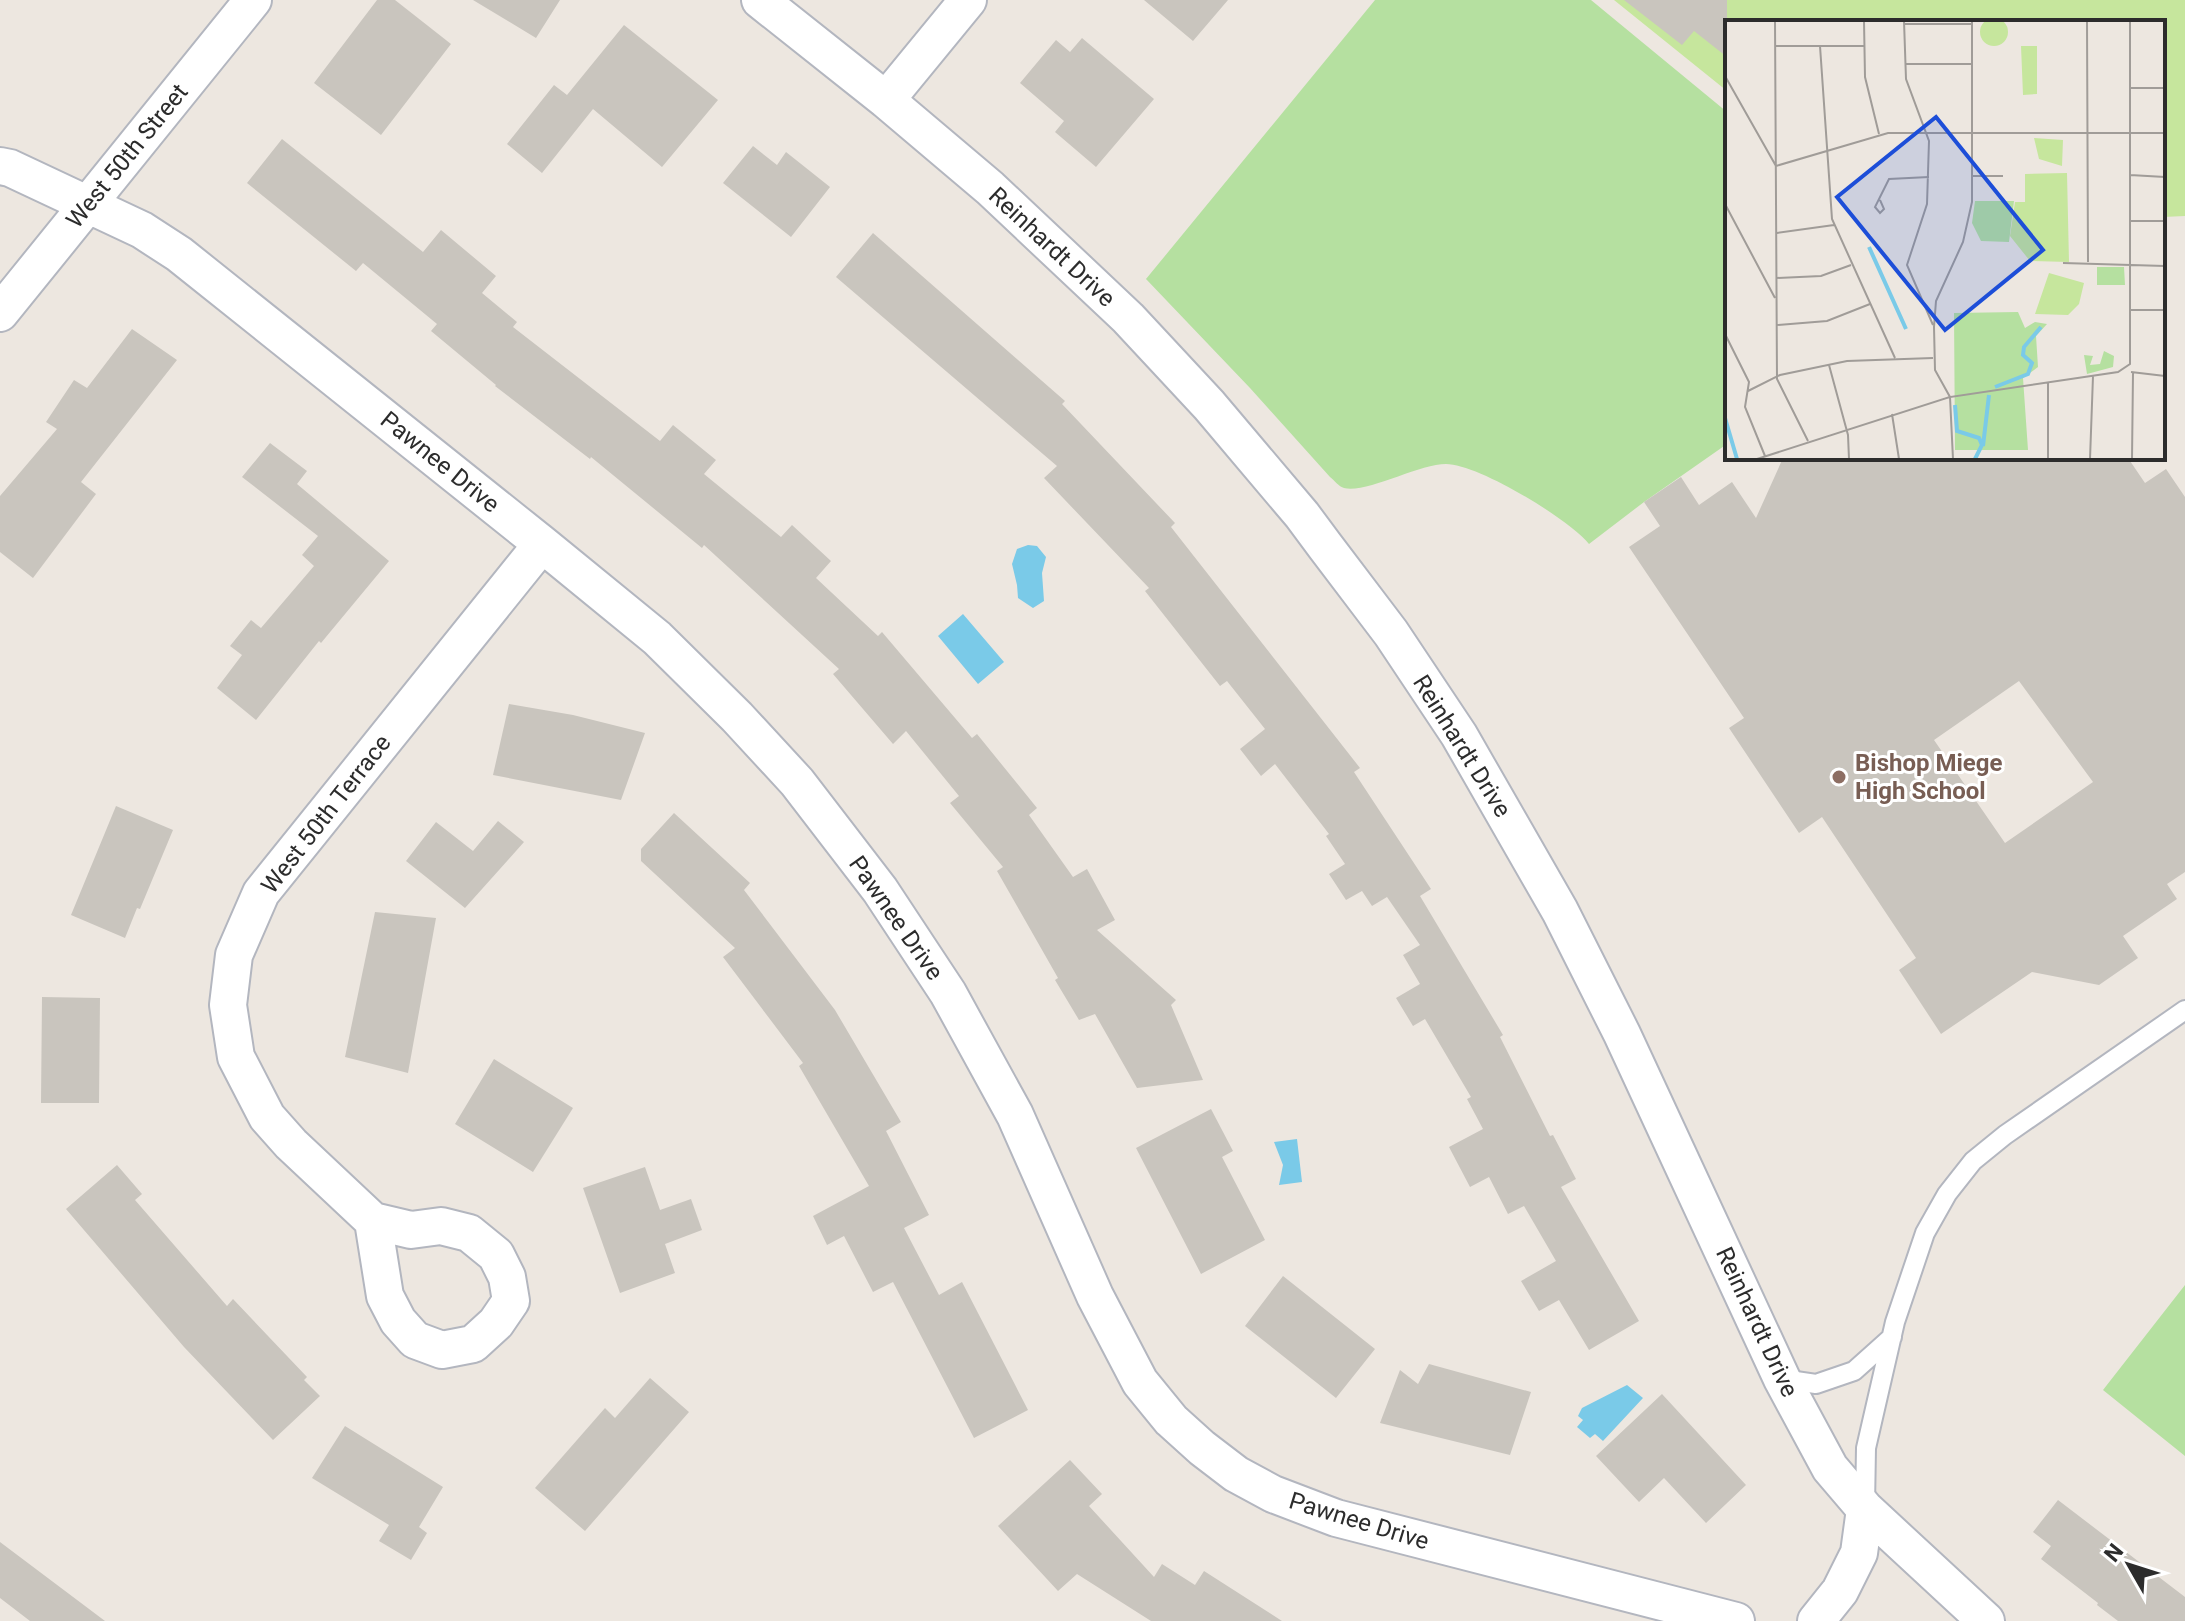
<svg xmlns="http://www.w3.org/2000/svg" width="2185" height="1621" viewBox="0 0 2185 1621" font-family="Roboto,sans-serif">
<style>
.green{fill:#b5e0a0}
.pitch{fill:#c6e69d}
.water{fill:#7acae8}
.building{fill:#c9c5be;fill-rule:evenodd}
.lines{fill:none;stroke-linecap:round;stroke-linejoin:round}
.lane-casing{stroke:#b3b6bf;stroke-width:22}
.street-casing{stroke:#b3b6bf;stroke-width:40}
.lane{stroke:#fff;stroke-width:18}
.street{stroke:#fff;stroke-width:36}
.education-dot{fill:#8d6e63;stroke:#fff;stroke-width:3}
.labels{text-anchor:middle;stroke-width:6;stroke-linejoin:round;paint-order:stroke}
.street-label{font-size:24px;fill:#2c2c2c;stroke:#fff}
.education-label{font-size:24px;font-weight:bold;fill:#785e54;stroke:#fff;text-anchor:start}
.inset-river{fill:none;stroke:#7acae8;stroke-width:4}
.inset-road{fill:none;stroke:#a09c98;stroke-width:2}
.view{fill:#1d4ed8;fill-opacity:0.15;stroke:#1d4ed8;stroke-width:4}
.inset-edge{fill:none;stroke:#2c2c2c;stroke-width:4}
</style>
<rect width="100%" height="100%" fill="#ede7e0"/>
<!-- green -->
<path class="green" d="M 1375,0 L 1591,0 L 1727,112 L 1727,444 L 1644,502 L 1589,544 C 1569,519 1478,464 1446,464 C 1419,464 1365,494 1344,488 C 1339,487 1334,480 1330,477 L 1250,388 L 1146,279 Z
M 2185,1285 L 2185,1456 L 2103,1390 Z"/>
<!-- pitch -->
<path class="pitch" d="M 1614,0 L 2185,0 L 2185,216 L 2163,217 L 2163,22 L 1727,22 L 1727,91 Z"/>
<!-- water -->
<path class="water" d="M 1028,545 L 1037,546 L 1046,557 L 1042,573 L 1044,601 L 1033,608 L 1018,598 L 1017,585 L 1012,564 L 1017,549 Z
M 963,614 L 1004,662 L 978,684 L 938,636 Z
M 1297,1139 L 1302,1182 L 1279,1185 L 1283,1165 L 1274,1142 Z
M 1627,1385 L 1643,1398 L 1603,1441 L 1595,1434 L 1590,1438 L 1577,1427 L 1583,1420 L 1578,1416 L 1582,1408 Z"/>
<!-- building -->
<path class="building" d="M 377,0 L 395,0 L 451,44 L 381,135 L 314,83 Z
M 473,0 L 560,0 L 536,38 Z
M 1144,0 L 1228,0 L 1193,41 Z
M 1624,0 L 1727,0 L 1727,57 L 1694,31 L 1682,45 Z
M 624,25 L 718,100 L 662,167 L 593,109 L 542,173 L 507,144 L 554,85 L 567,95 Z
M 1082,38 L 1154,99 L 1096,167 L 1055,132 L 1064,121 L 1020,83 L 1056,40 L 1070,52 Z
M 282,139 L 423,252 L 441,230 L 496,276 L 482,293 L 517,322 L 513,327 L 660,441 L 673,425 L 716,460 L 704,474 L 781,537 L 792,525 L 831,561 L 816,578 L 878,636 L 882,632 L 972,738 L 977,734 L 1037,808 L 1029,815 L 1073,877 L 1087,869 L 1115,920 L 1097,930 L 1176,1000 L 1171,1005 L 1203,1080 L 1137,1088 L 1095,1014 L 1079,1020 L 1055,980 L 1058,978 L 997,871 L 1003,867 L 950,803 L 959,796 L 906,731 L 893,744 L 833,674 L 839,669 L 704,545 L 702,548 L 591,457 L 590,459 L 495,386 L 496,385 L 431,331 L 437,324 L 363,263 L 356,271 L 247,183 Z
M 753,146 L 777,165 L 786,152 L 830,187 L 791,237 L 723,183 Z
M 873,233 L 1065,401 L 1062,404 L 1175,523 L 1171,527 L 1360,768 L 1354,772 L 1431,889 L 1420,896 L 1503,1035 L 1500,1037 L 1550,1136 L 1553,1135 L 1576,1179 L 1561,1187 L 1639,1321 L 1589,1350 L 1559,1300 L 1539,1311 L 1521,1281 L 1556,1261 L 1524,1206 L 1508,1214 L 1489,1177 L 1470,1187 L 1449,1147 L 1483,1129 L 1467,1099 L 1471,1097 L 1425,1019 L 1413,1026 L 1396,998 L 1420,984 L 1403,955 L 1420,945 L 1387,897 L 1372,906 L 1362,891 L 1346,900 L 1329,874 L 1345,864 L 1326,836 L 1329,834 L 1275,764 L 1261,776 L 1240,749 L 1265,729 L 1227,681 L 1220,686 L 1145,591 L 1149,588 L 1044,478 L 1057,466 L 836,277 Z
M 132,329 L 177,360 L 81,482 L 96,494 L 33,578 L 0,552 L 0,496 L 57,429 L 46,422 L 74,380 L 87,388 Z
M 270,443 L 307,471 L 297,484 L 389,561 L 321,643 L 319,641 L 256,720 L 217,688 L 242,655 L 230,646 L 251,620 L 261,628 L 314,566 L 302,555 L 318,536 L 242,477 Z
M 1783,458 L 2128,458 L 2145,483 L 2166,469 L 2185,497 L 2185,872 L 2167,884 L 2177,899 L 2123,936 L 2138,958 L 2099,985 L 2032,972 L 1941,1034 L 1899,970 L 1916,958 L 1822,817 L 1799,833 L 1729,728 L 1744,718 L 1629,547 L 1660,526 L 1644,502 L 1681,477 L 1699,505 L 1732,482 L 1756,518 ZM 2019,681 L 2093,782 L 2005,843 L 1934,740 Z
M 509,704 L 573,715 L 645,733 L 621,800 L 493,775 Z
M 116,806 L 173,830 L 140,909 L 137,908 L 125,938 L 71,915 Z
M 674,813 L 750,883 L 744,890 L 835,1010 L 901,1122 L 886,1131 L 929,1215 L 904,1228 L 939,1295 L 962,1282 L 1028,1410 L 974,1438 L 893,1282 L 873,1292 L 844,1236 L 827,1245 L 813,1216 L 869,1186 L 799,1066 L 803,1063 L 723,957 L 735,948 L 641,861 L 641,849 Z
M 498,821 L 524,842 L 465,908 L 406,861 L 436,822 L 473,851 Z
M 375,912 L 436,918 L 408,1073 L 345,1057 Z
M 42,997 L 100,998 L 99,1103 L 41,1103 Z
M 494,1059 L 573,1108 L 533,1172 L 455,1124 Z
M 1211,1109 L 1233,1151 L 1222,1157 L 1265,1240 L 1201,1274 L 1136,1148 Z
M 117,1165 L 142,1194 L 135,1200 L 227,1306 L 233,1299 L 307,1377 L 304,1380 L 320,1396 L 273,1440 L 184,1347 L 66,1209 Z
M 645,1167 L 660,1210 L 691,1199 L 702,1230 L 665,1244 L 675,1273 L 620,1293 L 583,1188 Z
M 1283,1276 L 1375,1349 L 1336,1398 L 1245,1326 Z
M 1429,1364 L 1531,1392 L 1510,1455 L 1380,1423 L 1400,1370 L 1418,1384 Z
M 650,1378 L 689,1412 L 585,1531 L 535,1488 L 605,1408 L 615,1418 Z
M 1662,1394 L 1746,1485 L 1706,1523 L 1664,1478 L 1639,1502 L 1596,1456 Z
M 345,1426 L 443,1487 L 419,1527 L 427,1533 L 411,1560 L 379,1541 L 389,1525 L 312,1478 Z
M 1070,1460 L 1102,1494 L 1089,1506 L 1154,1577 L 1162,1564 L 1195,1585 L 1204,1571 L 1282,1621 L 1151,1621 L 1077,1574 L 1058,1591 L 998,1526 Z
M 2058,1500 L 2185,1597 L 2185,1621 L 2118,1621 L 2097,1605 L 2098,1603 L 2041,1559 L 2051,1546 L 2033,1532 Z
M 0,1542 L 105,1621 L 30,1621 L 0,1598 Z"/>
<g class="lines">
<!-- lane casing -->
<g class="lane-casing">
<path id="lane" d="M 1782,1379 L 1816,1384 L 1854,1371 L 1892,1337
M 1865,1506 L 1866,1448 L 1895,1322 L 1925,1233 L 1947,1194 L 1973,1161 L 2005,1135 L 2185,1010"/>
</g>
<!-- street casing -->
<g class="street-casing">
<path id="street" d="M 760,0 L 886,100 L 990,188 L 1128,318 L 1209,405 L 1302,515 L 1325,546 L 1391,633 L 1459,735 L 1560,911 L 1622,1034 L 1782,1379 L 1830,1468 L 1865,1509 L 1986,1621
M 886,100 L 968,0
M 0,166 L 10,168 L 142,230 L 179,254 L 542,544 L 657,638 L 737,717 L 797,782 L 880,890 L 948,993 L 1015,1115 L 1095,1296 L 1140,1382 L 1171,1420 L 1202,1448 L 1236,1474 L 1273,1494 L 1336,1518 L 1736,1621
M 0,313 L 253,0
M 373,1221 L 411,1230 L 441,1226 L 469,1233 L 496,1255 L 507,1277 L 511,1301 L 496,1323 L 473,1344 L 442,1350 L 415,1340 L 398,1321 L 385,1296 L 373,1221 L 291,1144 L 267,1117 L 236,1057 L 228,1005 L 234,955 L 261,893 L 542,544
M 1816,1621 L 1840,1591 L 1859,1553 L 1865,1509"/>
</g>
<!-- lane -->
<use href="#lane" class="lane"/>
<!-- street -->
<use href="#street" class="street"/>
</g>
<!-- markers -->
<circle class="education-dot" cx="1839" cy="777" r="8"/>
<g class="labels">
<!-- street labels -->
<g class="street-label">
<text transform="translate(127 156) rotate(-51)" y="8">West 50th Street</text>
<text transform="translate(1052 247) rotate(43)" y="8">Reinhardt Drive</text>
<text transform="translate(440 462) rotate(39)" y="8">Pawnee Drive</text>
<text transform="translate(1462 746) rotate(58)" y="8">Reinhardt Drive</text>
<text transform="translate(326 814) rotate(-52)" y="8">West 50th Terrace</text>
<text transform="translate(896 918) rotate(55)" y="8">Pawnee Drive</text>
<text transform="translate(1757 1322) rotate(65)" y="8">Reinhardt Drive</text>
<text transform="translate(1359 1521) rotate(17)" y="8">Pawnee Drive</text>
</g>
<!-- education labels -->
<g class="education-label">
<text x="1855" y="771">Bishop Miege<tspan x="1855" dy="28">High School</tspan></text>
</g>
</g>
<!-- overview -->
<g transform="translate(1725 20)">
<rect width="440" height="440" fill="#ede7e0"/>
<path d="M 250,181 L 289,181 L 284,222 L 256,221 L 247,203 ZM 372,247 L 399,247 L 400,265 L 372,265 ZM 293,292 L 300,308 L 310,302 L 322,304 L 311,316 L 313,347 L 298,358 L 303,430 L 230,430 L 229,293 ZM 379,331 L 389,336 L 388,347 L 362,354 L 359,335 L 368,336 L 365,345 L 375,344 Z" fill="#b5e0a0"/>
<path d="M255 12a14 14 0 1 1 28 0a14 14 0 1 1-28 0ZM 296,26 L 312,26 L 312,74 L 298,75 ZM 309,118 L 338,120 L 337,146 L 314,139 ZM 342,153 L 344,242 L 305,241 L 285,216 L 290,182 L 300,182 L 300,154 ZM 324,253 L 359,263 L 354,284 L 343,295 L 310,294 Z" fill="#c6e69d"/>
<path class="inset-river" d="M 144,227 L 181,309M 270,367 L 303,354 L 307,343 L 298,335 L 299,327 L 316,307M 230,385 L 232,411 L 254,418 L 257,425 L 250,439M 0,398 L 12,439M 258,426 L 264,375"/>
<path class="inset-road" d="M 50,1 L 52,359 L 83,421M 139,1 L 140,57 L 154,114M 179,1 L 181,59 L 204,121 L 202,184 L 182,245 L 208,305M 362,1 L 363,242M 179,4 L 247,4M 51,26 L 139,26M 95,26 L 107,199 L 170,338M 180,44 L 247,44M 0,56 L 51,146 L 163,113 L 440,113M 405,68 L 440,68M 405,155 L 440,157M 248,156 L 278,156M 155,180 L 159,189 L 155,193 L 150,187 L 164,159 L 204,157M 0,184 L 50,278M 405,201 L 440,201M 52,213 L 109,205M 338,243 L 440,246M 52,258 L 96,256 L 126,245M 405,290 L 440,290M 52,305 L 102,301 L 145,284M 0,314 L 24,362 L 20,387 L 40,436M 104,345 L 123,415 L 124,439M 406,352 L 440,356M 323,362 L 323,439M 23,371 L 55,355 L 122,341 L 208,338M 167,394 L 174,439M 32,439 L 225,377 L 210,350 L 209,307 L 211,281 L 238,222 L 247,182 L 247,1M 228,439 L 225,377 L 393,352 L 405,344 L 405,1M 365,439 L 368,356M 407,439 L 408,353"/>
<path class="view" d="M 211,97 L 318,230 L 220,310 L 112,177 Z"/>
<rect width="440" height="440" class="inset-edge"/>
</g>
<!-- north arrow -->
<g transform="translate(2129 1565) rotate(309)" stroke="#ffffff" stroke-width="6" paint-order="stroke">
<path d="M0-6L14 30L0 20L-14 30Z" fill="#2c2c2c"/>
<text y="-12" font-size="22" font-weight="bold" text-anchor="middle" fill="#2c2c2c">N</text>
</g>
</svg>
